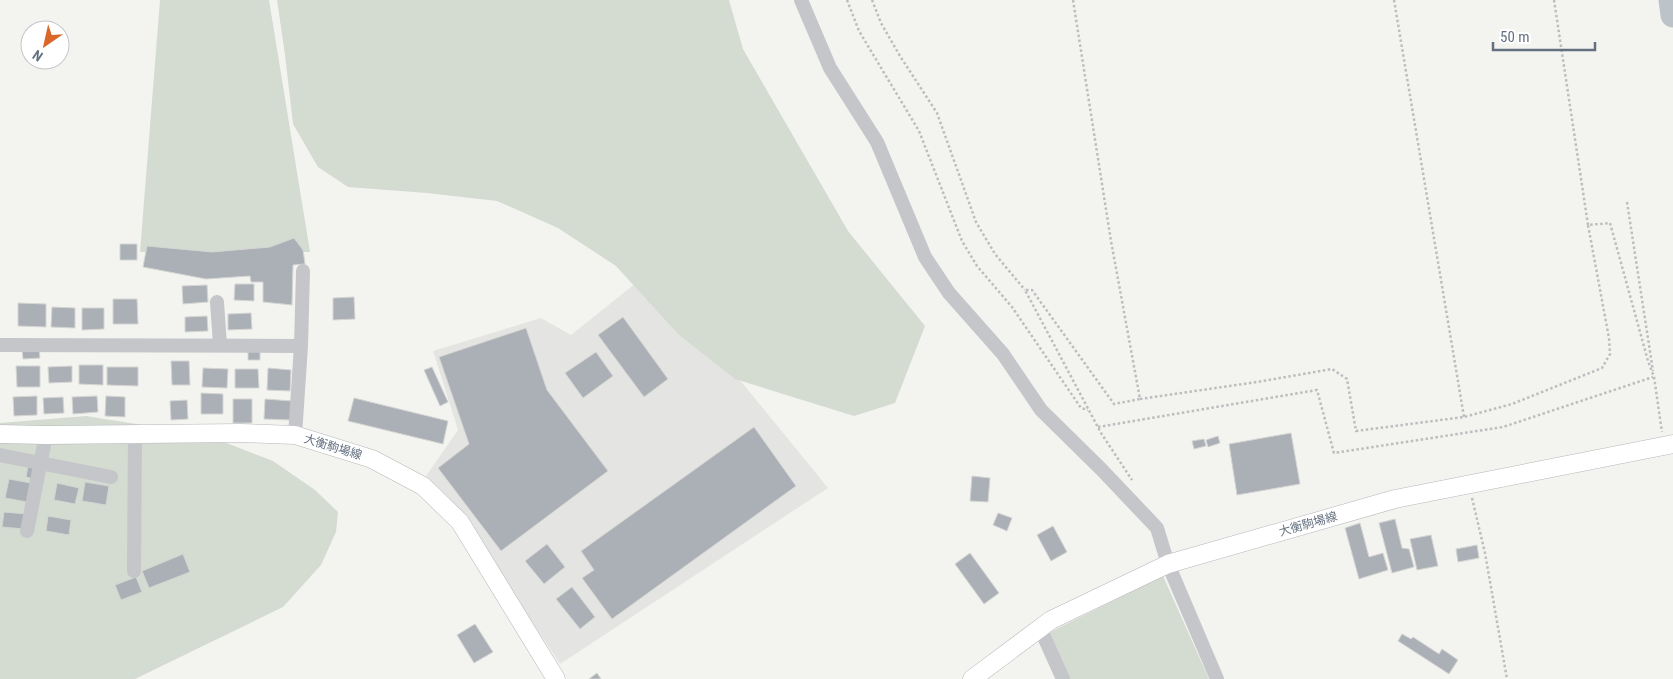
<svg xmlns="http://www.w3.org/2000/svg" width="1673" height="679" viewBox="0 0 1673 679" font-family="'Roboto Condensed','Noto Sans JP',sans-serif">
<style>
.built{fill:#e4e5e3}
.green{fill:#d4dbd1}
.lines{fill:none;stroke-linecap:round;stroke-linejoin:round}
.river{stroke:#bcc4c9;stroke-width:25}
.building{fill:#aab0b6;stroke:#d5d5d3}
.major-casing{stroke:#b5b7bb;stroke-width:19}
.path{stroke:#bbbdbf;stroke-width:2.5;stroke-dasharray:2.5 2.5;stroke-linecap:butt}
.minor{stroke:#c4c6ca;stroke-width:14}
.major{stroke:#fff;stroke-width:18}
.labels{text-anchor:middle;stroke-width:5;stroke-linejoin:round;paint-order:stroke}
.street-label{font-size:12px;fill:#647080;stroke:#fff}
</style>
<rect width="100%" height="100%" fill="#f3f4f0"/>
<!-- built -->
<path class="built" d="M 651,271 L 828,488 L 560,664 L 450,499 L 426,476 L 458,430 L 433,351 L 541,318 L 571,335 Z"/>
<!-- green -->
<path class="green" d="M 160,0 L 269,0 L 310,252 L 140,252 Z
M 277,0 L 729,0 L 743,49 L 848,231 L 925,326 L 895,403 L 854,416 L 735,379 L 678,334 L 616,266 L 558,228 L 497,201 L 427,193 L 348,187 L 318,167 L 293,124 L 285,55 Z
M 86,416 L 206,435 L 273,461 L 315,490 L 338,512 L 336,532 L 321,565 L 283,607 L 135,679 L 0,679 L 0,423 Z
M 1163,576 L 1209,679 L 1069,679 L 1048,633 Z"/>
<g class="lines">
<!-- river -->
<path class="river" d="M 1671,0 L 1673,15"/>
</g>
<!-- building -->
<path class="building" d="M 294,238 L 303,250 L 305,264 L 293,265 L 292,305 L 263,302 L 263,282 L 251,282 L 250,276 L 206,279 L 143,267 L 147,246 L 212,252 L 270,247 Z
M 120,244 L 137,244 L 137,260 L 120,260 Z
M 235,284 L 254,284 L 254,301 L 234,300 Z
M 207,285 L 208,302 L 183,304 L 182,286 Z
M 354,297 L 355,319 L 333,320 L 333,298 Z
M 113,299 L 137,299 L 138,324 L 113,324 Z
M 18,303 L 46,304 L 46,327 L 18,326 Z
M 52,307 L 75,308 L 75,328 L 51,327 Z
M 82,308 L 104,308 L 104,329 L 82,330 Z
M 251,313 L 252,329 L 228,330 L 228,314 Z
M 207,316 L 208,331 L 185,332 L 185,317 Z
M 623,317 L 668,379 L 644,397 L 598,335 Z
M 526,328 L 547,390 L 608,471 L 501,551 L 438,468 L 469,444 L 439,357 Z
M 22,349 L 39,349 L 40,358 L 23,359 Z
M 248,350 L 260,351 L 260,360 L 248,360 Z
M 596,352 L 613,376 L 583,398 L 565,373 Z
M 171,361 L 189,361 L 190,385 L 172,385 Z
M 79,365 L 103,365 L 103,385 L 79,384 Z
M 16,366 L 40,366 L 40,387 L 17,387 Z
M 72,366 L 72,382 L 49,383 L 48,367 Z
M 107,367 L 138,367 L 138,386 L 107,385 Z
M 432,367 L 448,402 L 440,406 L 424,370 Z
M 203,368 L 228,369 L 227,388 L 202,387 Z
M 268,368 L 291,370 L 290,391 L 267,390 Z
M 235,369 L 258,369 L 259,388 L 235,388 Z
M 201,393 L 223,394 L 223,414 L 201,414 Z
M 37,396 L 37,415 L 14,416 L 13,397 Z
M 97,396 L 98,412 L 73,414 L 72,397 Z
M 106,396 L 125,397 L 125,417 L 105,416 Z
M 63,397 L 64,413 L 44,414 L 43,398 Z
M 354,398 L 448,421 L 443,444 L 348,421 Z
M 233,399 L 252,399 L 252,423 L 233,423 Z
M 265,399 L 292,401 L 291,420 L 264,419 Z
M 187,400 L 188,419 L 171,420 L 170,401 Z
M 754,427 L 796,486 L 612,619 L 582,578 L 594,570 L 581,551 Z
M 1291,433 L 1300,484 L 1237,495 L 1229,444 Z
M 1218,436 L 1220,443 L 1208,447 L 1206,440 Z
M 1204,439 L 1206,446 L 1194,449 L 1192,441 Z
M 28,466 L 36,467 L 34,479 L 26,477 Z
M 972,476 L 990,478 L 988,502 L 970,501 Z
M 9,479 L 31,483 L 27,502 L 5,498 Z
M 85,482 L 109,486 L 106,505 L 82,501 Z
M 57,483 L 79,488 L 75,504 L 54,500 Z
M 4,512 L 26,514 L 24,529 L 2,527 Z
M 998,513 L 1012,518 L 1007,531 L 993,525 Z
M 48,516 L 71,520 L 69,535 L 46,531 Z
M 1395,519 L 1402,548 L 1409,549 L 1414,567 L 1392,573 L 1379,523 Z
M 1360,523 L 1369,557 L 1383,553 L 1388,570 L 1359,579 L 1345,528 Z
M 1053,526 L 1067,552 L 1051,561 L 1037,535 Z
M 1431,535 L 1438,566 L 1417,570 L 1410,539 Z
M 547,544 L 565,567 L 544,584 L 525,561 Z
M 1477,545 L 1479,558 L 1458,562 L 1456,549 Z
M 970,553 L 999,593 L 984,604 L 955,564 Z
M 183,554 L 190,572 L 149,588 L 142,571 Z
M 136,577 L 142,592 L 121,600 L 115,585 Z
M 572,587 L 595,617 L 580,629 L 556,599 Z
M 475,624 L 493,652 L 474,663 L 457,635 Z
M 1402,634 L 1411,639 L 1413,637 L 1439,654 L 1442,649 L 1458,660 L 1449,674 L 1398,641 Z
M 597,673 L 601,679 L 589,679 Z"/>
<g class="lines">
<!-- major casing -->
<g class="major-casing">
<path id="major" d="M 0,434 L 46,435 L 240,433 L 295,435 L 372,459 L 423,486 L 460,522 L 556,679
M 972,679 L 1051,620 L 1168,564 L 1395,499 L 1673,444"/>
</g>
<!-- path -->
<path class="path" d="M 847,0 L 859,31 L 919,131 L 962,241 L 977,266 L 1012,307 L 1081,408 L 1088,410
M 872,0 L 881,23 L 900,56 L 937,113 L 976,222 L 995,254 L 1025,290
M 1073,0 L 1111,241 L 1140,399 L 1114,404 L 1032,290 L 1025,290 L 1101,433 L 1132,480
M 1394,0 L 1464,417
M 1554,0 L 1588,225
M 1627,202 L 1653,371
M 1140,399 L 1257,382 L 1332,369 L 1347,379 L 1356,431 L 1464,417 L 1512,404 L 1602,368 L 1610,354 L 1609,338 L 1588,225 L 1610,223 L 1648,361 L 1654,377 L 1662,432
M 1098,427 L 1317,390 L 1334,453 L 1503,427 L 1653,377
M 1472,498 L 1485,553 L 1507,679"/>
<!-- minor -->
<path class="minor" d="M 801,0 L 830,68 L 877,142 L 925,257 L 949,293 L 1003,354 L 1041,410 L 1102,470 L 1157,528 L 1168,564 L 1217,679
M 217,302 L 220,345
M 0,345 L 301,346
M 295,435 L 301,346 L 303,271
M 0,455 L 111,477
M 27,531 L 46,435
M 134,571 L 135,434
M 1040,628 L 1063,679"/>
<!-- major -->
<use href="#major" class="major"/>
</g>
<g class="labels">
<!-- street labels -->
<g class="street-label">
<text transform="translate(333 447) rotate(17)" y="4">大衡駒場線</text>
<text transform="translate(1308 524) rotate(-16)" y="4">大衡駒場線</text>
</g>
</g>
<!-- north arrow -->
<g transform="translate(45 45) rotate(214)"><circle r="24" fill="#ffffff" stroke="#c1c6cc"/>
<path d="M0-4L9 19L0 12L-9 19Z" fill="#da6629"/>
<text y="-8" font-size="14" font-weight="bold" text-anchor="middle" fill="#647080">N</text>
</g>
<!-- scale -->
<path d="M1493 42v8h102v-8" fill="none" stroke="#647080" stroke-width="2.5"/>
<text x="1500" y="42" font-size="15" fill="#647080" stroke="#ffffff" stroke-width="4" paint-order="stroke">50 m</text>
</svg>
